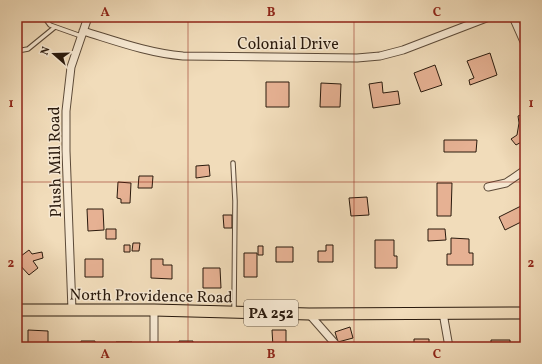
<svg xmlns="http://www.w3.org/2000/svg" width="542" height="364" viewBox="0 0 542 364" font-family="Vollkorn,serif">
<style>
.building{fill:#e6b193;stroke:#2a1a0d}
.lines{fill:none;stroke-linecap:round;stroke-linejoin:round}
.service-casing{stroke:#5c4a38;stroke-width:5.5}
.minor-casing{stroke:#5c4a38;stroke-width:9}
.primary-casing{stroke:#2a1a0d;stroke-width:13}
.service{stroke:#f6e8d2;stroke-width:3.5}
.minor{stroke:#f6e8d2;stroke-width:7}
.primary{stroke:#f1dcba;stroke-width:11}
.grid{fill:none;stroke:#8f2418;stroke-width:1;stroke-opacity:0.55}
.labels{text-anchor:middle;stroke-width:3;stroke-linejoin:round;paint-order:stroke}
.shield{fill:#f6e8d2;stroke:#675848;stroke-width:1}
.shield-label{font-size:15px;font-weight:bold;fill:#2a1a0d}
.street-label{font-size:16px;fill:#2a1a0d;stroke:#f6e8d2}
.neatline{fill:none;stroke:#8f2418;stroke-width:1.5}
.grid-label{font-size:13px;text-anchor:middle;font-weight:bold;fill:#8f2418}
</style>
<rect width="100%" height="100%" fill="#f1dcba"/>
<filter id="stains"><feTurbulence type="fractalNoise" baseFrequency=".005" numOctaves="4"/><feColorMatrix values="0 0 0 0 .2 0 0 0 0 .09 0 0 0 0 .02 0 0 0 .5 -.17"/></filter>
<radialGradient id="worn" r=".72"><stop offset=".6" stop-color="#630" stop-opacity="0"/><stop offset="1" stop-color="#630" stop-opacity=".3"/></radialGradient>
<!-- building -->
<path class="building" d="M 490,53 L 497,75 L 470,85 L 469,80 L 474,78 L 467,61 Z
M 435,65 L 442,85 L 421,92 L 414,73 Z
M 266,82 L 289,82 L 289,107 L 266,107 Z
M 382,82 L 383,93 L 398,91 L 400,104 L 373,108 L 369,84 Z
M 321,83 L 341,84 L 340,107 L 320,107 Z
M 525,113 L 525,140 L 516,145 L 511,139 L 517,135 L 519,123 L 518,116 Z
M 444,140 L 477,140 L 476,152 L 444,152 Z
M 209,165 L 210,176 L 196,178 L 196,166 Z
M 139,176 L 153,176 L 152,188 L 138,188 Z
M 118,182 L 131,183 L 130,203 L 121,203 L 121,199 L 117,198 Z
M 437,183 L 452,183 L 451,216 L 437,216 Z
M 367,197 L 369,215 L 351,216 L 349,198 Z
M 525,204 L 525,220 L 505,230 L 499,217 Z
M 87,209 L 103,209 L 104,230 L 88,231 Z
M 223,215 L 232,215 L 232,228 L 224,228 Z
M 106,229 L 116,229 L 116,239 L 106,239 Z
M 428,229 L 445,229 L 446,240 L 428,241 Z
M 451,238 L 469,239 L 469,253 L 473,253 L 473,265 L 447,265 L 447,254 L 451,254 Z
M 375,240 L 394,240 L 394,256 L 397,256 L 397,268 L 375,268 Z
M 133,243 L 140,243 L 139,251 L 132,251 Z
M 124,245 L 130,245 L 130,252 L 124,252 Z
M 326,245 L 333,245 L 333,262 L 318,262 L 318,251 L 326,251 Z
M 258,246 L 263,246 L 263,255 L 258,255 Z
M 276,247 L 293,247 L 293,262 L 276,262 Z
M 29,250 L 32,254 L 42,252 L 43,258 L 33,261 L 38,268 L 29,275 L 17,262 L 17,259 Z
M 244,253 L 257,253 L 257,277 L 244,277 Z
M 85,259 L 103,259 L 103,277 L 85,277 Z
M 151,259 L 163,259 L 163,265 L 172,265 L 172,279 L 151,278 Z
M 203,268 L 220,268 L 221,288 L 203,288 Z
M 350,327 L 353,338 L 338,342 L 335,332 Z
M 28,330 L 48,331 L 48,347 L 38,347 L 38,344 L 28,343 Z
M 272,330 L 286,330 L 286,347 L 273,347 Z
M 414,339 L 429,339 L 429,347 L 414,347 Z
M 491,340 L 510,340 L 510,347 L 491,347 Z
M 81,341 L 95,341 L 95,347 L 81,347 Z
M 179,341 L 193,341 L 192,347 L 179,347 Z
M 116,342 L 132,342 L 132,347 L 117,347 Z
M 216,343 L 229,343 L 229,347 L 216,347 Z"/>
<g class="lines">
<!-- service casing -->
<g class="service-casing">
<path id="service" d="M 44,17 L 50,25 L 81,36
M 17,51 L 28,49 L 55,27
M 233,163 L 235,201 L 234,311"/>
</g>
<!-- minor casing -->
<g class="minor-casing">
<path id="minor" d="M 513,17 L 525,44
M 83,31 C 116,41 148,53 183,56 L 357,58 L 380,56 L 403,50 L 489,17
M 488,187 L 506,183 L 525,170
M 72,310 L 66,151 L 66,111 L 71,67 L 88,17
M 154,310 L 154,347
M 443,313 L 449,347
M 309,314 L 338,347"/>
</g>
<!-- primary casing -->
<g class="primary-casing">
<path id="primary" d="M 17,310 L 154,310 L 309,314 L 525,313"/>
</g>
<!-- service -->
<use href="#service" class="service"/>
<!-- minor -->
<use href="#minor" class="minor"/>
<!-- primary -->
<use href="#primary" class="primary"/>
</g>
<!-- grid -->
<path class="grid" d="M 188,17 L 188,347M 354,17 L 354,347M 17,182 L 525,182"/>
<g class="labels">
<!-- shield labels -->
<rect class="shield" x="244" y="300" width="54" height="26" rx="3"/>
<g class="shield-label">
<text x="271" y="318">PA 252</text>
</g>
<!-- street labels -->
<g class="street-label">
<text x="288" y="49">Colonial Drive</text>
<text transform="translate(54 162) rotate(-91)" y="6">Plush Mill Road</text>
<text transform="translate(151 295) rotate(1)" y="6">North Providence Road</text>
</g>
</g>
<!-- margin -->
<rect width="542" height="364" fill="none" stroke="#f1dcba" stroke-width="44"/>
<!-- north arrow -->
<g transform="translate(54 54) rotate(290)" stroke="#f6e8d2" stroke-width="3" paint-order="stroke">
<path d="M0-3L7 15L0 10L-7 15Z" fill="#2a1a0d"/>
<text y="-6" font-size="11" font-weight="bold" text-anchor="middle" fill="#2a1a0d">N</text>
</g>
<rect x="22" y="22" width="498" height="320" class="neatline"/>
<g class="grid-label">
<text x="105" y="16">A</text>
<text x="271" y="16">B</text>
<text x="437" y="16">C</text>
<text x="11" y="107">1</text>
<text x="531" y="107">1</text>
<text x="11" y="267">2</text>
<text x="531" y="267">2</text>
<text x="105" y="358">A</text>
<text x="271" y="358">B</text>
<text x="437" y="358">C</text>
</g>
<rect width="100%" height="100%" filter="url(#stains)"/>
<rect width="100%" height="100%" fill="url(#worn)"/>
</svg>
